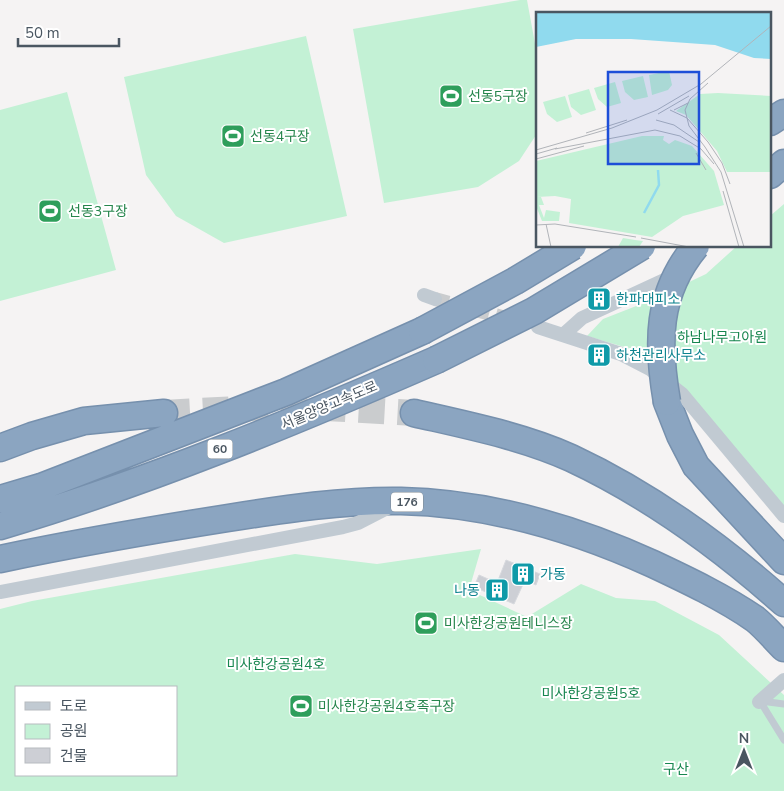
<svg xmlns="http://www.w3.org/2000/svg" width="784" height="791" viewBox="0 0 784 791" font-family="'Nunito Sans','Noto Sans KR',sans-serif">
<style>
.green{fill:#c3f1d5;fill-rule:evenodd}
.building{fill:#cdcfd5;stroke:#d7d9de}
.lines{fill:none;stroke-linecap:round;stroke-linejoin:round}
.minor-tunnel{stroke:#caccce;stroke-width:14;stroke-dasharray:14 7;stroke-linecap:butt}
.motorway-tunnel{stroke:#caccce;stroke-width:26;stroke-dasharray:26 13;stroke-linecap:butt}
.motorway-casing{stroke:#7690ad;stroke-width:29}
.service{stroke:#c1cad2;stroke-width:7}
.minor{stroke:#c1cad2;stroke-width:14}
.motorway{stroke:#8ba5c1;stroke-width:26}
.motorway-bridge-casing{stroke:#7690ad;stroke-width:29;stroke-linecap:butt}
.motorway-bridge{stroke:#8ba5c1;stroke-width:26}
.labels{text-anchor:middle;stroke-width:4;stroke-linejoin:round;paint-order:stroke}
.shield{fill:#fff;stroke:#808990;stroke-width:1}
.shield-label{font-size:12px;font-weight:bold;fill:#4a5661}
.leisure-label{font-size:14px;fill:#27864d;stroke:#fff;text-anchor:start}
.culture-label{font-size:14px;fill:#0d838f;stroke:#fff;text-anchor:start}
.park-label{font-size:14px;fill:#17864f;stroke:#fff}
.street-label{font-size:14px;fill:#4a5661;stroke:#fff}
.inset-river{fill:none;stroke:#90daee;stroke-width:2.5}
.inset-road{fill:none;stroke:#b1b4b9;stroke-width:1}
.view{fill:#1d4ed8;fill-opacity:0.15;stroke:#1d4ed8;stroke-width:2.5}
.inset-edge{fill:none;stroke:#4a5661;stroke-width:2.5}
</style>
<rect width="100%" height="100%" fill="#f5f3f3"/>
<!-- green -->
<path class="green" d="M 520,0 L 527,0 L 538,60 L 538,132 L 519,161 L 478,187 L 384,203 L 353,29 Z
M 306,36 L 347,216 L 224,243 L 176,216 L 146,175 L 124,77 Z
M 67,92 L 116,270 L 0,301 L 0,110 Z
M 784,204 L 784,506 L 668,371 L 624,347 L 587,336 L 603,319 L 649,301 L 706,274 L 737,246 L 770,246 L 770,216 Z
M 481,549 L 469,590 L 527,617 L 581,584 L 616,598 L 655,601 L 719,635 L 784,695 L 784,791 L 0,791 L 0,609 L 32,601 L 295,554 L 377,564 ZM 16,687 L 176,687 L 176,775 L 16,775 Z"/>
<!-- building -->
<path class="building" d="M 506,560 L 540,574 L 536,585 L 525,580 L 514,604 L 474,587 L 479,575 L 497,583 Z"/>
<g class="lines">
<!-- minor-tunnel -->
<path class="minor-tunnel" d="M 435,299 L 513,320"/>
<!-- motorway-tunnel -->
<path class="motorway-tunnel" d="M 164,413 L 290,406 L 414,413"/>
<!-- motorway casing -->
<g class="motorway-casing">
<path id="motorway" d="M 770,122 L 784,113
M 770,175 L 784,163
M 667,402 L 680,435 L 696,466 L 784,561
M 414,413 C 466,425 522,436 571,458 C 650,495 719,545 784,603
M 0,448 L 32,436 L 84,421 L 164,413
M 0,499 L 41,487 L 286,392 L 422,331
M 0,526 C 149,482 294,422 436,360
M 0,559 C 76,543 152,530 228,518 C 285,509 344,500 401,501 C 488,503 574,528 653,564 C 687,580 723,597 755,619 C 765,627 775,639 784,648"/>
</g>
<!-- service -->
<path class="service" d="M 760,701 L 784,740
M 761,701 L 784,704"/>
<!-- minor -->
<path class="minor" d="M 424,295 L 435,299
M 538,327 L 621,354 L 650,369 L 682,394 L 784,516
M 563,335 L 582,318 L 675,275
M 0,592 L 343,527 L 358,523 L 391,506
M 759,702 L 784,680"/>
<!-- motorway -->
<use href="#motorway" class="motorway"/>
<!-- motorway-bridge casing -->
<g class="motorway-bridge-casing">
<path id="motorway-bridge" d="M 422,331 L 515,281 L 573,246
M 436,360 L 534,311 L 642,246
M 667,402 C 657,344 656,294 696,246"/>
</g>
<!-- motorway-bridge -->
<use href="#motorway-bridge" class="motorway-bridge"/>
</g>
<!-- icons -->
<defs>
<g id="stadium-square" transform="scale(1.25)"><rect x="-9" y="-9" width="18" height="18" rx="4" fill="#2e9e5b" stroke="#fff"/><path d="M0-5a6.5 5 0 1 0 0 10a6.5 5 0 1 0 0-10ZM-3.5-1.8h7v3.6h-7Z" fill="#fff"/></g>
<g id="building-square" transform="scale(1.25)"><rect x="-9" y="-9" width="18" height="18" rx="4" fill="#0f9aa8" stroke="#fff"/><path d="M-4-6H4V6H1V3H-1V6H-4ZM-2.5-4.3h1.7v1.8h-1.7ZM.8-4.3h1.7v1.8H.8ZM-2.5-1h1.7V.8h-1.7ZM.8-1h1.7V.8H.8Z" fill="#fff"/></g>
</defs>
<g fill-rule="evenodd">
<use href="#stadium-square" x="451" y="96"/>
<use href="#stadium-square" x="233" y="136"/>
<use href="#stadium-square" x="50" y="211"/>
<use href="#building-square" x="599" y="299"/>
<use href="#building-square" x="599" y="355"/>
<use href="#building-square" x="523" y="574"/>
<use href="#building-square" x="497" y="590"/>
<use href="#stadium-square" x="426" y="623"/>
<use href="#stadium-square" x="301" y="706"/>
</g>
<g class="labels">
<!-- shield labels -->
<g class="shield">
<rect x="207.5" y="439.5" width="25" height="19" rx="4"/>
<rect x="391" y="492.5" width="32" height="19" rx="4"/>
</g>
<g class="shield-label">
<text x="220" y="453">60</text>
<text x="407" y="506">176</text>
</g>
<!-- leisure labels -->
<g class="leisure-label">
<text x="468" y="101">선동5구장</text>
<text x="250" y="141">선동4구장</text>
<text x="68" y="216">선동3구장</text>
<text x="444" y="628">미사한강공원테니스장</text>
<text x="318" y="711">미사한강공원4호족구장</text>
</g>
<!-- culture labels -->
<g class="culture-label">
<text x="616" y="304">한파대피소</text>
<text x="616" y="360">하천관리사무소</text>
<text x="540" y="579">가동</text>
<text x="480" y="595" text-anchor="end">나동</text>
</g>
<!-- park labels -->
<g class="park-label">
<text x="722" y="342">하남나무고아원</text>
<text x="276" y="669">미사한강공원4호</text>
<text x="591" y="698">미사한강공원5호</text>
<text x="676" y="774">구산</text>
</g>
<!-- street labels -->
<g class="street-label">
<text transform="translate(329 405) rotate(-23)" y="5">서울양양고속도로</text>
</g>
</g>
<!-- overview -->
<g transform="translate(536 12)">
<rect width="235" height="235" fill="#f5f3f3"/>
<path d="M 133,59 L 136,73 L 132,78 L 116,83 L 113,63 ZM 107,64 L 112,85 L 98,88 L 89,80 L 86,69 ZM 79,70 L 85,91 L 71,95 L 62,87 L 58,76 ZM 53,77 L 60,98 L 45,103 L 35,95 L 32,83 ZM 182,81 L 235,84 L 235,160 L 191,160 L 181,139 L 150,103 L 140,99 L 164,82 ZM 29,84 L 36,105 L 21,110 L 11,102 L 7,90 ZM 106,124 L 128,124 L 127,128 L 133,132 L 139,128 L 156,134 L 178,159 L 188,193 L 147,204 L 116,225 L 33,211 L 35,187 L 19,184 L 1,185 L 5,185 L 8,193 L 3,193 L 8,206 L 10,198 L 24,200 L 23,209 L 6,209 L 0,194 L 0,149 ZM 87,226 L 99,228 L 107,229 L 103,235 L 82,235 Z" fill="#c3f1d5"/>
<path d="M 0,0 L 235,0 L 235,47 L 218,46 L 179,33 L 95,27 L 40,27 L 0,35 Z" fill="#90daee"/>
<path class="inset-river" d="M 108,201 L 123,173 L 122,158"/>
<path class="inset-road" d="M 134,98 L 151,106 L 172,130 L 186,151 L 194,172M 138,98 L 152,91M 122,102 L 153,84M 120,108 L 138,113 L 163,130M 50,121 L 91,108M 169,135 L 185,160 L 208,235M 169,135 L 153,114 L 149,98 L 154,87 L 172,71M 19,137 L 119,118 L 144,124 L 165,137M 165,137 L 178,152M 0,138 L 76,116 L 121,98 L 165,72 L 235,14M 160,141 L 170,158M 0,142 L 21,136M 0,147 L 48,134M 187,179 L 203,235M 10,212 L 15,235M 0,213 L 19,212 L 100,225M 105,226 L 153,235"/>
<path class="view" d="M 72,60 L 163,60 L 163,152 L 72,152 Z"/>
<rect width="235" height="235" class="inset-edge"/>
</g>
<!-- legend -->
<rect x="15" y="686" width="162" height="90" fill="#ffffff" stroke="#b7bbc0"/>
<rect x="25" y="702" width="25" height="8" fill="#c1cad2" stroke="#b7bbc0"/>
<text x="60" y="711" font-size="15" fill="#4a5661">도로</text>
<rect x="25" y="724" width="25" height="15" fill="#c3f1d5" stroke="#b7bbc0"/>
<text x="60" y="736" font-size="15" fill="#4a5661">공원</text>
<rect x="25" y="748" width="25" height="15" fill="#cdcfd5" stroke="#b7bbc0"/>
<text x="60" y="761" font-size="15" fill="#4a5661">건물</text>
<!-- north arrow -->
<g transform="translate(744 751)" stroke="#ffffff" stroke-width="4" paint-order="stroke">
<path d="M0-4L9 19L0 12L-9 19Z" fill="#4a5661"/>
<text y="-8" font-size="14" font-weight="bold" text-anchor="middle" fill="#4a5661">N</text>
</g>
<!-- scale -->
<path d="M18 38v8h101v-8" fill="none" stroke="#4a5661" stroke-width="2.5"/>
<text x="25" y="38" font-size="15" fill="#4a5661" stroke="#ffffff" stroke-width="4" paint-order="stroke">50 m</text>
</svg>
